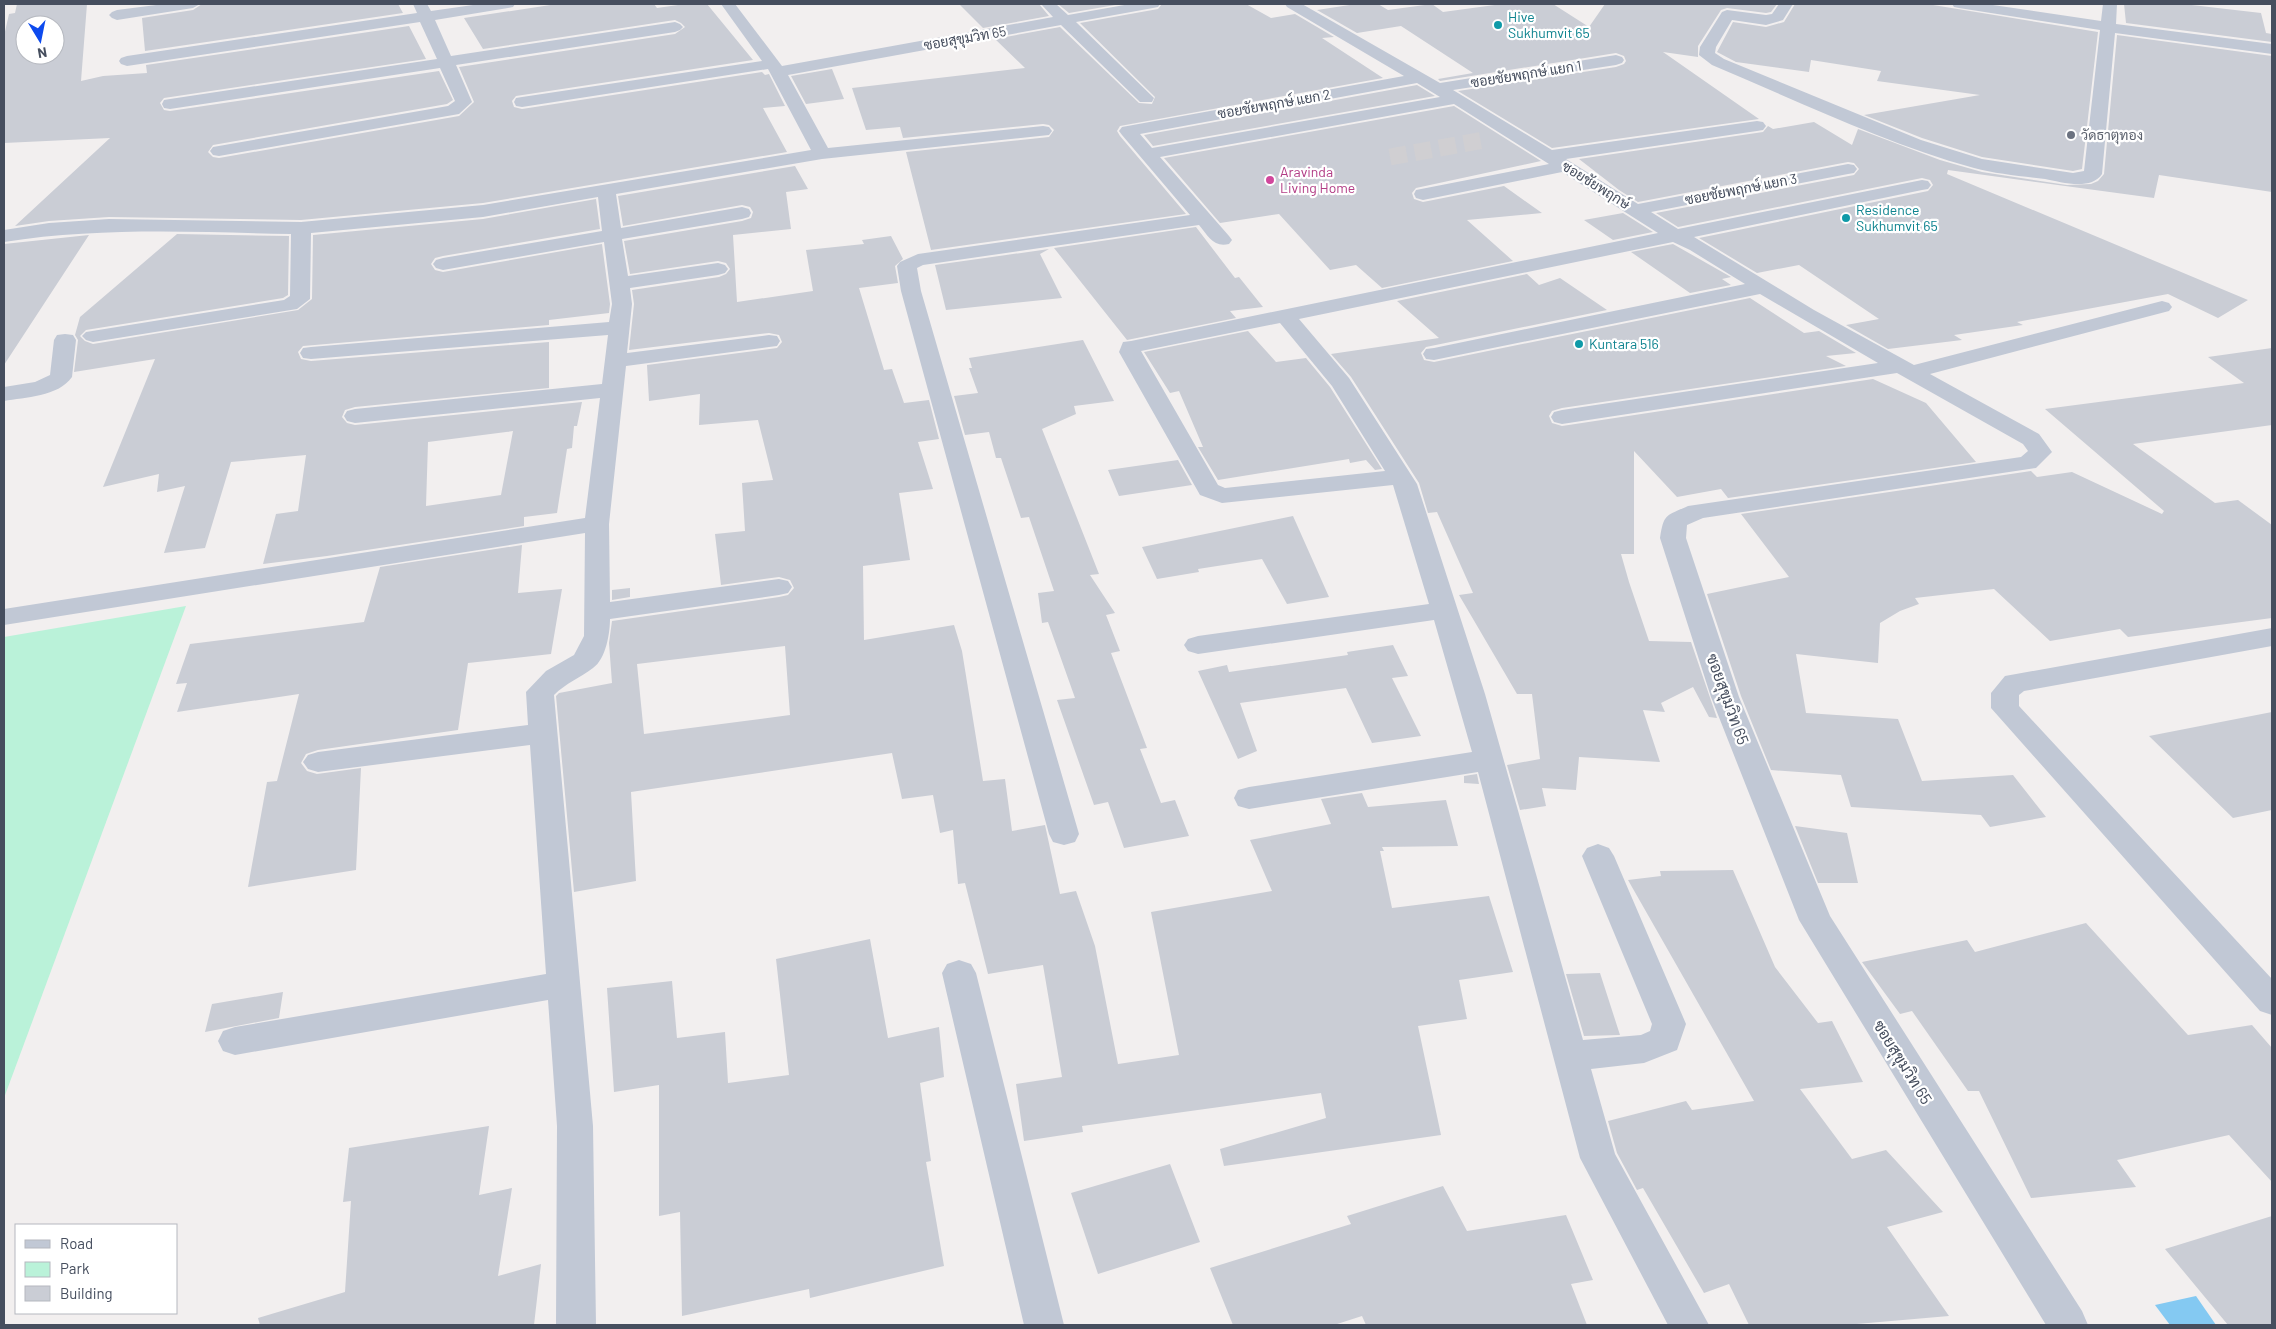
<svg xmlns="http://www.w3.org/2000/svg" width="2276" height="1329" viewBox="0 0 2276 1329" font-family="Barlow,Sarabun,sans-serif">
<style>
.green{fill:#baf2d9}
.water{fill:#84c9f2}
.building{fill:#cacdd5;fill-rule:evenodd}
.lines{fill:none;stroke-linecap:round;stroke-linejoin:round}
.minor-tunnel{stroke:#d0cfd2;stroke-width:17;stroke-dasharray:17 8;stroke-linecap:butt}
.minor{fill:#c1c8d5;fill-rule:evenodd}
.culture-dot{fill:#0f9aa8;stroke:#fff;stroke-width:2}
.worship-dot{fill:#6b7280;stroke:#fff;stroke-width:2}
.hotel-dot{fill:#d1479c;stroke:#fff;stroke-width:2}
.labels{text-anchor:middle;stroke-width:4.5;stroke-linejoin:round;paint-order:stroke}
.far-culture-label{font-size:14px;fill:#0d838f;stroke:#fff;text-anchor:start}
.far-street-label{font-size:14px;fill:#464e5e;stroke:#fff}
.far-worship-label{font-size:14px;fill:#5b616d;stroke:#fff;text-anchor:start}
.far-hotel-label{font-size:14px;fill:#b23c85;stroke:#fff;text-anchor:start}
.street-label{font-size:16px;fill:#464e5e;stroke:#fff}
</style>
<rect width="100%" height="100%" fill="#f2efef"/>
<!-- green -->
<path class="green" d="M 186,606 L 4,1098 L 4,637 Z"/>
<!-- water -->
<path class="water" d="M 2196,1296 L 2216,1325 L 2170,1325 L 2155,1305 Z"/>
<!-- building -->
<path class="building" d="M 17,4 L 87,4 L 81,81 L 103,76 L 147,73 L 146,65 L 409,26 L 426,59 L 164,98 L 160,103 L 164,110 L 170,111 L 439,71 L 453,100 L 447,104 L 213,145 L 208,152 L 213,157 L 219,158 L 459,116 L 474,102 L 459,67 L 675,34 L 685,27 L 681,23 L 675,20 L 483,49 L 464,18 L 557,4 L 654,4 L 657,8 L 685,4 L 707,4 L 753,60 L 516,96 L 512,101 L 514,107 L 522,109 L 762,72 L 765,75 L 769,74 L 785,106 L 763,108 L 787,152 L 483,203 L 301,220 L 109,217 L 49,221 L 15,226 L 110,138 L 4,143 L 4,36 L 9,14 L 15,13 ZM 25,25 L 55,25 L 55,55 L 25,55 Z
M 202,4 L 398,4 L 403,13 L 145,51 L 142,18 L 193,10 Z
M 959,4 L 1039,4 L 1049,16 L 983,28 Z
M 1058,4 L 1121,4 L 1069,13 Z
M 1162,4 L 1246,4 L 1271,18 L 1295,14 L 1334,37 L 1322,38 L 1383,78 L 1120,126 L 1117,131 L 1120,136 L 1186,214 L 931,250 L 906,152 L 1049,137 L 1054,130 L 1049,125 L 1043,124 L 903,138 L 900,127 L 866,130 L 852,88 L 1025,68 L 995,39 L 1060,27 L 1139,103 L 1152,104 L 1155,97 L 1080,23 L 1158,9 Z
M 1356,4 L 1378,4 L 1388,10 L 1432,4 L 1443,12 L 1502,4 L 1553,4 L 1589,27 L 1605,4 L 1777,4 L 1771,12 L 1766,13 L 1727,8 L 1721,10 L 1698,46 L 1698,57 L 1663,52 L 1759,119 L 1552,148 L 1458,91 L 1616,67 L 1624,64 L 1626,61 L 1624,56 L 1616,53 L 1440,81 L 1438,79 L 1473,73 L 1401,26 L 1357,33 L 1317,10 Z
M 1795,4 L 1927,4 L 2098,32 L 2082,169 L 2073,171 L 1982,157 L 1922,138 L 1864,115 L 1980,95 L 1877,81 L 1881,71 L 1811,60 L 1809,72 L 1736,62 L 1717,52 L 1733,22 L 1766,27 L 1784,22 Z
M 2124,4 L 2183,4 L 2261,13 L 2266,33 L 2272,34 L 2272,42 L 2126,23 Z
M 2117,35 L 2272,56 L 2272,192 L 2159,175 L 2154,198 L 1948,170 L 1947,174 L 2248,300 L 2218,318 L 2168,294 L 2017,322 L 2023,325 L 1954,335 L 1962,340 L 1888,349 L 1846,325 L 1879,319 L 1799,265 L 1757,273 L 1699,238 L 1928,191 L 1933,185 L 1930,180 L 1922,178 L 1678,227 L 1656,213 L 1854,175 L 1859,169 L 1854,163 L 1848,162 L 1638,202 L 1619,190 L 1579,159 L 1763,132 L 1768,126 L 1773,129 L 1814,122 L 1852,145 L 1858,129 L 1940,160 L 1982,172 L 2067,185 L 2091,184 L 2098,181 L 2104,174 Z
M 832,69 L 844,99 L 806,104 L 791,76 Z
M 1417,85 L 1435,96 L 1153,146 L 1144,135 Z
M 1454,106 L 1541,161 L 1416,188 L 1412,193 L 1414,199 L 1423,202 L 1504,186 L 1542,213 L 1467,220 L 1513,261 L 1382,288 L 1356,265 L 1330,270 L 1279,214 L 1220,223 L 1164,158 Z
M 795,166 L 808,189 L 786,192 L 791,229 L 733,235 L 737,302 L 813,291 L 806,250 L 864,244 L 862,240 L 891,236 L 903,259 L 895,266 L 898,283 L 859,288 L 884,370 L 892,369 L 904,403 L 929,400 L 939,439 L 918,442 L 933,489 L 899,493 L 910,560 L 863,566 L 864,640 L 954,625 L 962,651 L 983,781 L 1005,779 L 1012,831 L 1045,825 L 1060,894 L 1076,891 L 1095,946 L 1118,1064 L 1179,1055 L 1151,912 L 1272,891 L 1250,840 L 1331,824 L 1321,799 L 1362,793 L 1368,807 L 1446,800 L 1458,846 L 1382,847 L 1384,851 L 1380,851 L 1392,908 L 1489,896 L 1513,972 L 1459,980 L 1467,1019 L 1418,1026 L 1441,1135 L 1224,1166 L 1220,1149 L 1326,1118 L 1321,1093 L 1082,1126 L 1083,1132 L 1024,1141 L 1016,1084 L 1062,1077 L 1043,965 L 988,974 L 965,883 L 958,884 L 953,830 L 940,833 L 933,795 L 902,799 L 892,753 L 631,792 L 636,881 L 574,892 L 556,696 L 559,693 L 612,683 L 609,643 L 612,621 L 779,597 L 788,595 L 794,588 L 790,580 L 779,577 L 721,585 L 715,534 L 745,531 L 742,483 L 773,480 L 758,420 L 699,425 L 700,394 L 649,401 L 647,365 L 777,348 L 782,342 L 779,335 L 769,333 L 629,350 L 634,304 L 632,290 L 719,277 L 726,274 L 730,269 L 726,263 L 718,261 L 630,274 L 624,241 L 742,221 L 751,218 L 753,212 L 750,207 L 742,205 L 623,226 L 618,196 ZM 785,646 L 790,715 L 644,734 L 637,664 Z
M 596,199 L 600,229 L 443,256 L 435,258 L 431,264 L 435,270 L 443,272 L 602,244 L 610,304 L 609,313 L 549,320 L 549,325 L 303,346 L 298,352 L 301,359 L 311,361 L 549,342 L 549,388 L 355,407 L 345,410 L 342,417 L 347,423 L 355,425 L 582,402 L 577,426 L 574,426 L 572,448 L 567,449 L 557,513 L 524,517 L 524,526 L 327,556 L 263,564 L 276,514 L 298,511 L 306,455 L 231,462 L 205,548 L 164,553 L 185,486 L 157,492 L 159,474 L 103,487 L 155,359 L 74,372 L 78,340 L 75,335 L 80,317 L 177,234 L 289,236 L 288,295 L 283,298 L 86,330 L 80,336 L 85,341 L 93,344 L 298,310 L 312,299 L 313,235 L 483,219 ZM 513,431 L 501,495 L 426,506 L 428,442 Z
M 1623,213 L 1653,232 L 1613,240 L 1584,220 Z
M 1196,227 L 1235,278 L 1239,277 L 1263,307 L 1230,311 L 1236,318 L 1127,340 L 1054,248 Z
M 89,235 L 4,365 L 4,244 Z
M 1673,244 L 1731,277 L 1722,279 L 1731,285 L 1690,293 L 1631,252 Z
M 1049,249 L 1040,254 L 1062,298 L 946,310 L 935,265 Z
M 1527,274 L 1539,285 L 1560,278 L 1607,310 L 1426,347 L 1421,353 L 1424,360 L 1434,362 L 1750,298 L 1804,333 L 1819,331 L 1856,353 L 1826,356 L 1846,366 L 1562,408 L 1552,411 L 1549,416 L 1552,423 L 1562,426 L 1873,379 L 1926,403 L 1976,462 L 1728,498 L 1721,489 L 1677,497 L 1634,451 L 1634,554 L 1621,554 L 1629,582 L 1649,641 L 1691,642 L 1717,718 L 1709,717 L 1693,687 L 1661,703 L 1665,712 L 1643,710 L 1660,762 L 1579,757 L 1576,790 L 1542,788 L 1546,806 L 1520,810 L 1507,765 L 1540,759 L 1532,694 L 1517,694 L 1459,595 L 1473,593 L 1437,512 L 1428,513 L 1419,483 L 1351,377 L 1331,354 L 1439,338 L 1397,301 Z
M 1248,331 L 1276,362 L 1306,358 L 1330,387 L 1382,469 L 1375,470 L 1366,460 L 1350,463 L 1349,459 L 1218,480 L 1198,447 L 1203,447 L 1179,391 L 1170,393 L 1144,352 Z
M 1083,340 L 1114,401 L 1074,406 L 1076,414 L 1042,429 L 1099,574 L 1090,575 L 1115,613 L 1106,615 L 1120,651 L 1111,653 L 1147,748 L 1140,749 L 1161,803 L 1175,800 L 1189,836 L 1124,848 L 1108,802 L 1094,805 L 1057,700 L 1075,698 L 1048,622 L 1042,623 L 1038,593 L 1054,591 L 1029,517 L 1021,518 L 1001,458 L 996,458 L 989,432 L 965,435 L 954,396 L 978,393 L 969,368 L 972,368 L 969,358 Z
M 2272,348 L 2272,425 L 2133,444 L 2215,503 L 2238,500 L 2272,525 L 2272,618 L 2128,637 L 2120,629 L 2050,641 L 1994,589 L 1915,598 L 1919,604 L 1900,611 L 1880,623 L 1878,663 L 1796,654 L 1806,713 L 1898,719 L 1922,781 L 2013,775 L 2046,817 L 1990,827 L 1981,815 L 1851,807 L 1841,775 L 1771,770 L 1741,696 L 1707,594 L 1789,577 L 1741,514 L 2031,471 L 2037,477 L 2072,472 L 2162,514 L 2164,511 L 2045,409 L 2244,383 L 2208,357 Z
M 1178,460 L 1192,485 L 1119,496 L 1108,470 Z
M 1293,516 L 1329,597 L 1287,604 L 1262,559 L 1198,569 L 1199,572 L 1157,579 L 1142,547 Z
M 522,545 L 518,593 L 562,589 L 551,654 L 468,663 L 458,730 L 318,750 L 306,754 L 301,763 L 307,771 L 317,774 L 361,768 L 356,870 L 248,887 L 267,782 L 277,781 L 299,694 L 177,712 L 187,683 L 176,684 L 190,644 L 364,622 L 380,567 Z
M 630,588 L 630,597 L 612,600 L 612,590 Z
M 1393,645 L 1408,676 L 1392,678 L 1421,736 L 1372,743 L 1346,688 L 1240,703 L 1257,751 L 1238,759 L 1198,671 L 1227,665 L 1229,672 L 1348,655 L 1347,652 Z
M 2272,712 L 2272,810 L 2233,818 L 2149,736 Z
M 1477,774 L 1479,784 L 1464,783 L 1464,776 Z
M 1795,826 L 1847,833 L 1858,883 L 1818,883 Z
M 1733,870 L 1775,967 L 1818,1023 L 1832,1021 L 1863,1082 L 1800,1089 L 1852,1159 L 1886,1150 L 1943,1212 L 1887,1227 L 1949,1316 L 1845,1325 L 1749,1325 L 1729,1284 L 1704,1293 L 1643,1188 L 1637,1190 L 1617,1153 L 1608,1121 L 1686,1101 L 1692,1110 L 1754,1101 L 1628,880 L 1661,876 L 1660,871 Z
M 2086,923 L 2188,1035 L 2252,1025 L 2272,1048 L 2272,1182 L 2229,1135 L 2117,1160 L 2136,1187 L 2031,1198 L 1979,1091 L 1968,1091 L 1912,1011 L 1900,1014 L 1862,962 L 1967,940 L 1975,952 Z
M 870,939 L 888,1038 L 939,1027 L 944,1077 L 920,1083 L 931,1161 L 926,1162 L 944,1266 L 810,1298 L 809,1289 L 682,1316 L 680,1212 L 659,1216 L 659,1085 L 614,1092 L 607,988 L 672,981 L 677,1038 L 725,1032 L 728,1083 L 789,1075 L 776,959 Z
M 1600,973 L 1620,1035 L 1584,1036 L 1566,974 Z
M 283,992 L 279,1018 L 205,1032 L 212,1004 Z
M 489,1126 L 479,1195 L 512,1188 L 498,1276 L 541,1264 L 534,1325 L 260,1325 L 258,1318 L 345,1292 L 351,1201 L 343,1202 L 349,1148 Z
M 1170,1164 L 1200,1242 L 1098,1274 L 1071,1193 Z
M 1443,1186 L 1467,1231 L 1566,1215 L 1593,1280 L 1571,1284 L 1587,1325 L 1366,1325 L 1362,1316 L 1334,1325 L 1233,1325 L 1210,1268 L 1351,1224 L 1347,1216 Z
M 2272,1216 L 2272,1325 L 2228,1325 L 2165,1249 Z"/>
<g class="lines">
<!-- minor-tunnel -->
<path class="minor-tunnel" d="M 1390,157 L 1484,140"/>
<!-- minor -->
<path class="minor" d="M 164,4 L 200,4 L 193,8 L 117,20 L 112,18 L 109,15 L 112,12 L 117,10 Z
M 413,4 L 427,4 L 431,11 L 480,4 L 515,4 L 513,7 L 508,8 L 435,20 L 451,56 L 675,22 L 680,24 L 683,27 L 680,30 L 675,32 L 456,65 L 472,102 L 459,114 L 219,156 L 213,155 L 210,151 L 213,147 L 448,106 L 455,101 L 440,68 L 170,109 L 164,108 L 162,104 L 164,100 L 170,99 L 437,59 L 420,22 L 127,66 L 121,64 L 119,61 L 121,58 L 127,56 L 417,13 Z
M 721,4 L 735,4 L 782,66 L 1053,17 L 1041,4 L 1056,4 L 1068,15 L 1130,4 L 1160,4 L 1158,7 L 1153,8 L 1076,22 L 1154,98 L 1152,102 L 1140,102 L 1061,25 L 788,75 L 828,148 L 1043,126 L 1049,127 L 1052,131 L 1049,135 L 822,159 L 616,194 L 621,228 L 742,207 L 749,209 L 751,213 L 749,217 L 742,219 L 622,239 L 628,276 L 718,263 L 725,265 L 728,269 L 725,273 L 718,275 L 630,288 L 632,304 L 627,353 L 769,335 L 777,336 L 780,341 L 777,346 L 769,347 L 626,366 L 609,524 L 610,602 L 779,579 L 788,581 L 792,587 L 788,593 L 779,595 L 610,619 C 610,633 606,659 593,668 C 580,678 566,683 554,695 L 593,1126 L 596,1325 L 556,1325 L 557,1126 L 548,1000 L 235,1055 L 223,1051 L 218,1041 L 223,1031 L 235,1027 L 546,974 L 530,745 L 318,772 L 308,769 L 303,762 L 308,755 L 318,752 L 528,725 L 526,692 L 546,671 L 574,655 L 584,636 L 585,533 L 4,625 L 4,609 L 585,518 L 600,398 L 355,423 L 347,421 L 344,416 L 347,411 L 355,409 L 602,384 L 608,335 L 311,359 L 303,358 L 300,353 L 303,348 L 311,347 L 609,322 L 612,304 L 604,242 L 443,270 L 436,268 L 433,264 L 436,260 L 443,258 L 602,231 L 598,197 L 483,217 L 311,233 L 310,299 L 297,309 L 93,342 L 86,340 L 82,336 L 86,332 L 284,300 L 290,296 L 291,234 C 195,232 99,227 4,242 L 4,230 L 49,223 L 109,219 L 301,222 L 483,205 L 811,150 L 768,69 L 522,107 L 516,106 L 514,102 L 516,98 L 522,97 L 762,61 Z
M 1285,4 L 1302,4 L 1440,83 L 1616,55 L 1622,57 L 1624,60 L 1622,63 L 1616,65 L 1453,90 L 1552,150 L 1757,121 L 1763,122 L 1766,126 L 1763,130 L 1757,131 L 1566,159 L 1638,204 L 1848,164 L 1854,165 L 1857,169 L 1854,173 L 1848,174 L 1651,212 L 1678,229 L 1922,180 L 1928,181 L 1931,185 L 1928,189 L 1922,190 L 1694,237 L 1814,310 L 1914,365 L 2162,301 L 2169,303 L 2172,307 L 2169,311 L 1930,374 L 2039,434 L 2052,452 L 2036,468 L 1703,518 L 1687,525 L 1686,538 L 1739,697 L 1830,916 L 2082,1311 L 2088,1325 L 2046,1325 L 1799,920 L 1711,697 L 1660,538 C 1664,513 1666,516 1688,506 L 2021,457 L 2028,451 L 2023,444 L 1897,373 L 1562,424 L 1554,422 L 1551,417 L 1554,412 L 1562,410 L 1878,363 L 1760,294 L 1434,360 L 1426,359 L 1423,354 L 1426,349 L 1434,348 L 1745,284 L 1690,250 L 1673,242 L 1299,319 L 1349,378 L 1417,484 L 1485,694 L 1583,1040 L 1641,1035 L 1650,1031 L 1652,1024 L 1582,856 L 1587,848 L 1598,844 L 1609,848 L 1614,856 L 1686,1024 L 1677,1050 L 1644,1063 L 1591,1069 L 1615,1154 L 1709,1325 L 1668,1325 L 1580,1158 L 1478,772 L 1249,809 L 1238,806 L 1234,798 L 1238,790 L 1249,787 L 1472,752 L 1434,620 L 1198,654 L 1188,651 L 1184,645 L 1188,639 L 1198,636 L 1429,604 L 1393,485 L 1222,503 L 1200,495 L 1119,352 L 1123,342 L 1131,341 L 1658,233 L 1562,172 L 1423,200 L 1416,198 L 1414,194 L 1416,190 L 1549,164 L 1454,104 L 1160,157 L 1229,236 L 1232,240 L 1229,244 C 1214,248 1208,236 1199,225 L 923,265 L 917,268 L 921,291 L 1079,834 L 1075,842 L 1064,845 L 1053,842 L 1049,834 L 901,291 L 897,266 L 900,262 L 918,254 L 1190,215 L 1122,135 L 1119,131 L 1122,127 L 1404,76 L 1287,7 ZM 1417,83 L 1440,97 L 1152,148 L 1140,134 ZM 1280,323 L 1332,386 L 1385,471 L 1225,488 L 1218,485 L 1141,351 Z
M 1779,4 L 1793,4 L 1783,20 L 1766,25 L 1732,20 L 1716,47 L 1715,53 L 1724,59 L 1921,140 L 1982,159 L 2073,173 L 2084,171 L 2100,30 L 1959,8 L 1954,7 L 1952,4 L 1986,4 L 2101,21 L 2103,4 L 2117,4 L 2116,24 L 2272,44 L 2272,54 L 2115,33 L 2102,174 C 2091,191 2061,182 2045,179 C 2021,176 1996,174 1974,168 C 1884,143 1798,101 1712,65 L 1699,55 L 1700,47 L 1722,12 L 1727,10 L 1766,15 L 1772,14 Z
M 65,334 L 73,335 L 76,340 L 72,377 C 58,397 25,397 4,401 L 4,387 L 35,382 L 50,375 L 54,340 L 57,335 Z
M 2272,628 L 2272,646 L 2024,691 L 2019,695 L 2019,706 L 2272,979 L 2272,1015 L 2260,1011 L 1991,708 L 1991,693 L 2005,676 Z
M 959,960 L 971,964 L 976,973 L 1064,1325 L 1024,1325 L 942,973 L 947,964 Z"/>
</g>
<!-- markers -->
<g class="culture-dot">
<circle cx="1498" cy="25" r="5"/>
<circle cx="1846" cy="218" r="5"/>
<circle cx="1579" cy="344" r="5"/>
</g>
<circle class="worship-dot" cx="2071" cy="135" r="5"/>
<circle class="hotel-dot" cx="1270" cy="180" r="5"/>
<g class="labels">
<!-- far-culture labels -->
<g class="far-culture-label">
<text x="1508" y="22">Hive<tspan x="1508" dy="16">Sukhumvit 65</tspan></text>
<text x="1856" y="215">Residence<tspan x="1856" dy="16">Sukhumvit 65</tspan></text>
<text x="1589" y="349">Kuntara 516</text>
</g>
<!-- far-street labels -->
<g class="far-street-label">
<text transform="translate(965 38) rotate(-10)" y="5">ซอยสุขุมวิท 65</text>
<text transform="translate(1526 74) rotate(-9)" y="5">ซอยชัยพฤกษ์ แยก 1</text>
<text transform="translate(1274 104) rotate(-10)" y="5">ซอยชัยพฤกษ์ แยก 2</text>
<text transform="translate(1596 185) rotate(32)" y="5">ซอยชัยพฤกษ์</text>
<text transform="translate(1741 189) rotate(-11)" y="5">ซอยชัยพฤกษ์ แยก 3</text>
</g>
<!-- far-worship labels -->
<g class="far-worship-label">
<text x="2081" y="140">วัดธาตุทอง</text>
</g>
<!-- far-hotel labels -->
<g class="far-hotel-label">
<text x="1280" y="177">Aravinda<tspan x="1280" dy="16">Living Home</tspan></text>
</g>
<!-- street labels -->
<g class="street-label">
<text transform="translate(1728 699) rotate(70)" y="6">ซอยสุขุมวิท 65</text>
<text transform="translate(1903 1062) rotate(58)" y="6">ซอยสุขุมวิท 65</text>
</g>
</g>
<!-- border -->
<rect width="2276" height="1329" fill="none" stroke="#464e5e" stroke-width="10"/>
<!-- legend -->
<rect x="15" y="1224" width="162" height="90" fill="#ffffff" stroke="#b5b8bf"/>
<rect x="25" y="1240" width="25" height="8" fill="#c1c8d5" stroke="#b5b8bf"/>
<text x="60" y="1249" font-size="15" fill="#464e5e">Road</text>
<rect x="25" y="1262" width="25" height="15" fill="#baf2d9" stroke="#b5b8bf"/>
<text x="60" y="1274" font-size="15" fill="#464e5e">Park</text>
<rect x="25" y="1286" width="25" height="15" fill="#cacdd5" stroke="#b5b8bf"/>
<text x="60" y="1299" font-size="15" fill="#464e5e">Building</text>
<!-- north arrow -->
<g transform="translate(40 40) rotate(170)"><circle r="24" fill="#ffffff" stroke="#b5b8bf"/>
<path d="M0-4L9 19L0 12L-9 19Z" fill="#0d4aee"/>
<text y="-8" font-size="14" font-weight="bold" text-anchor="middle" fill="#464e5e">N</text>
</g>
</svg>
